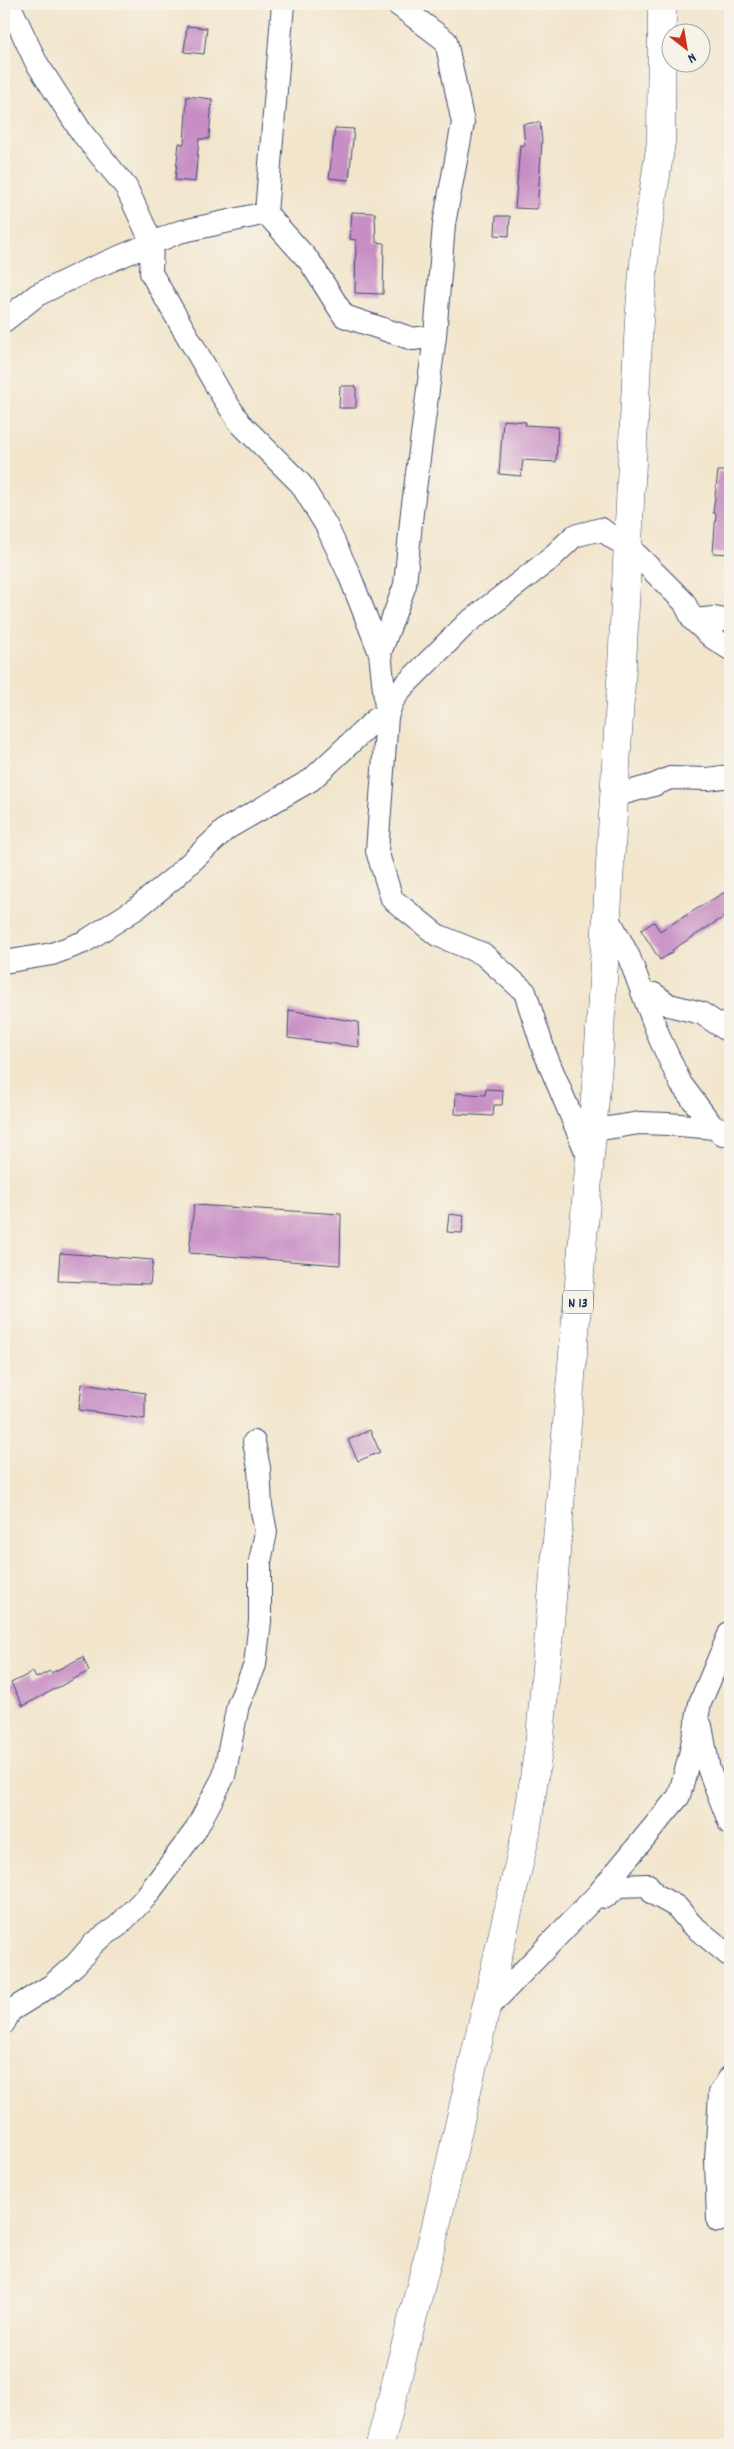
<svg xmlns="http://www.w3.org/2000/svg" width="734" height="2449" viewBox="0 0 734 2449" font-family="Dekko,sans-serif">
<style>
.building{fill:#c78ec5}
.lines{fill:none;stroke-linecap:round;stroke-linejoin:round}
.minor-casing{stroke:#3b4a6e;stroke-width:24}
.major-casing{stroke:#3b4a6e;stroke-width:29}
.minor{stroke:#fff;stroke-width:22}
.major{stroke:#fff;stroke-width:28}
.labels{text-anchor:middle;stroke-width:4;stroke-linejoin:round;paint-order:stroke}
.shield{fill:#f7f3e8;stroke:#5d6a87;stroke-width:1}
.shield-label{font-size:14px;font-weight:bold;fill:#1b2f5e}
</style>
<rect width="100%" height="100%" fill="#f7f3e8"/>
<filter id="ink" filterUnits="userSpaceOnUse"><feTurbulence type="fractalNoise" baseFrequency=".02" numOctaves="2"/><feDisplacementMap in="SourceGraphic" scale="10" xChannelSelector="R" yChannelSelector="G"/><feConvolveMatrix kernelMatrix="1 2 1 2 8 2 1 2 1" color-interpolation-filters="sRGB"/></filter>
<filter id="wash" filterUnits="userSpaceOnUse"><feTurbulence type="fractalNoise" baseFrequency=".0096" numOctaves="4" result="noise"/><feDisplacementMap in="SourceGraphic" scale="20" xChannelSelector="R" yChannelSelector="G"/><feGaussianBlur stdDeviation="1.12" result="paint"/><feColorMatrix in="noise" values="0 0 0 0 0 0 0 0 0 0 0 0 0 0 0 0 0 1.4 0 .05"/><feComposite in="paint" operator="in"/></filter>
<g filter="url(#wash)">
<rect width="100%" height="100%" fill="#f2e5cc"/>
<g id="blocks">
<!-- building -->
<path class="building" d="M 187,26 L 207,28 L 204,54 L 184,52 Z
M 187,96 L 212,99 L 209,139 L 199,139 L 195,182 L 175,180 L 179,143 L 184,144 Z
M 540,122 L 542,142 L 537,209 L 515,208 L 520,145 L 525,146 L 523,124 Z
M 335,128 L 354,129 L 349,180 L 329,178 Z
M 352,212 L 375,213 L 376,242 L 384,243 L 383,294 L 355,293 L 356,240 L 350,239 Z
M 496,216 L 510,216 L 509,236 L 495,235 Z
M 340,386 L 356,386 L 356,408 L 339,408 Z
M 503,420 L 526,422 L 525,425 L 558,427 L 556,462 L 523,460 L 521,476 L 499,474 Z
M 718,471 L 730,471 L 730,554 L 713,553 L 716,513 L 713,513 Z
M 730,889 L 730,913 L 672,950 L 673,952 L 660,960 L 641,930 L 654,922 L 660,931 Z
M 289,1010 L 358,1022 L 359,1047 L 288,1038 Z
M 486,1089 L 503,1090 L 502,1105 L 494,1105 L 493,1116 L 455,1114 L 456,1093 L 485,1095 Z
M 194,1205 L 341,1214 L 340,1265 L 189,1253 Z
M 449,1214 L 464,1216 L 462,1233 L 447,1232 Z
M 60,1253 L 153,1260 L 150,1284 L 58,1281 Z
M 82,1384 L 145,1393 L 145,1419 L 79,1410 Z
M 370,1430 L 380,1452 L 358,1461 L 348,1440 Z
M 83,1657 L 89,1671 L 23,1706 L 11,1683 L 33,1672 L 36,1678 L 50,1671 L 51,1673 Z"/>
</g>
</g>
<g filter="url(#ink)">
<use href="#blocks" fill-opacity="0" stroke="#3b4a6e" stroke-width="1"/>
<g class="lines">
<!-- minor casing -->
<g class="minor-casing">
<path id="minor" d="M 9,4 L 36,62 L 82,133 L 126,187 L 152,243 L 151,273 L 221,394 L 240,423 L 301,484 L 326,525 L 349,574 L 380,653
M 397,4 L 446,41 L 463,123 L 444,224 L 435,336 L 412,512 L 405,585 L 380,653 L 387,717 L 377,851 L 392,899 L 437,935 L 483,954 L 525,992 L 544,1051 L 590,1161
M 266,213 L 283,4
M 4,321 L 37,295 L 88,270 L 179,232 L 266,213 L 310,262 L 344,316 L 413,339 L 435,336
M 693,620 L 714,618 L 730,621
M 614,796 L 654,785 L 670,778 L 708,779 L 730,776
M 607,915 L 629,957 L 660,1039 L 681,1084 L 714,1128 L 730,1129
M 4,962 L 52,954 L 84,942 L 106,928 L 137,908 L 175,877 L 226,829 L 311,780 L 376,719 L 387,717 L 392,702 L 401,689 L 466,624 L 550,559 L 574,536 L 601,529 L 637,555 L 684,602 L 693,620 L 713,638 L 730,649
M 644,992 L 654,994 L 669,1005 L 701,1013 L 730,1032
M 593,1127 L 601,1129 L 640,1123 L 668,1124 L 714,1128 L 723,1135
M 701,1726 L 709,1770 L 730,1824
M 598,1895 L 605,1897 L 619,1886 L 648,1885 L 654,1894 L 677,1907 L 691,1924 L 730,1956
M 485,2011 L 597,1895 L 679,1796 L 690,1755 L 700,1703 L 730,1632
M 4,2023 L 10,2011 L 52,1985 L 76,1964 L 95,1942 L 118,1926 L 145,1898 L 195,1831 L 224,1776 L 238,1705 L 255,1665 L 260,1621 L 260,1562 L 266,1532 L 261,1506 L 259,1468 L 254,1442
M 718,2221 L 716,2159 L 720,2093 L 730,2077"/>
</g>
<!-- major casing -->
<g class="major-casing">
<path id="major" d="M 380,2445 L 435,2230 L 526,1833 L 540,1738 L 598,1063 L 622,666 L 639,320 L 646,241 L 661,142 L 662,4"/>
</g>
<!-- minor -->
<use href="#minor" class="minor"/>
<!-- major -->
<use href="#major" class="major"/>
</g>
</g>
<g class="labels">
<!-- shield labels -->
<rect class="shield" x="563" y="1290.5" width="30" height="23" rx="4"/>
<g class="shield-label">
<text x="578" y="1307">N 13</text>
</g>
</g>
<!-- margin -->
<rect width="734" height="2449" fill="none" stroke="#f7f3e8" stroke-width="20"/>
<!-- north arrow -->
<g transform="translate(686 48) rotate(149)"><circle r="24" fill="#f7f3e8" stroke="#9fa5b1"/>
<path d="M0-4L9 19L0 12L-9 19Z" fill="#c8321e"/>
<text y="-8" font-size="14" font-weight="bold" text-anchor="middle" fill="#1b2f5e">N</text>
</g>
</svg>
